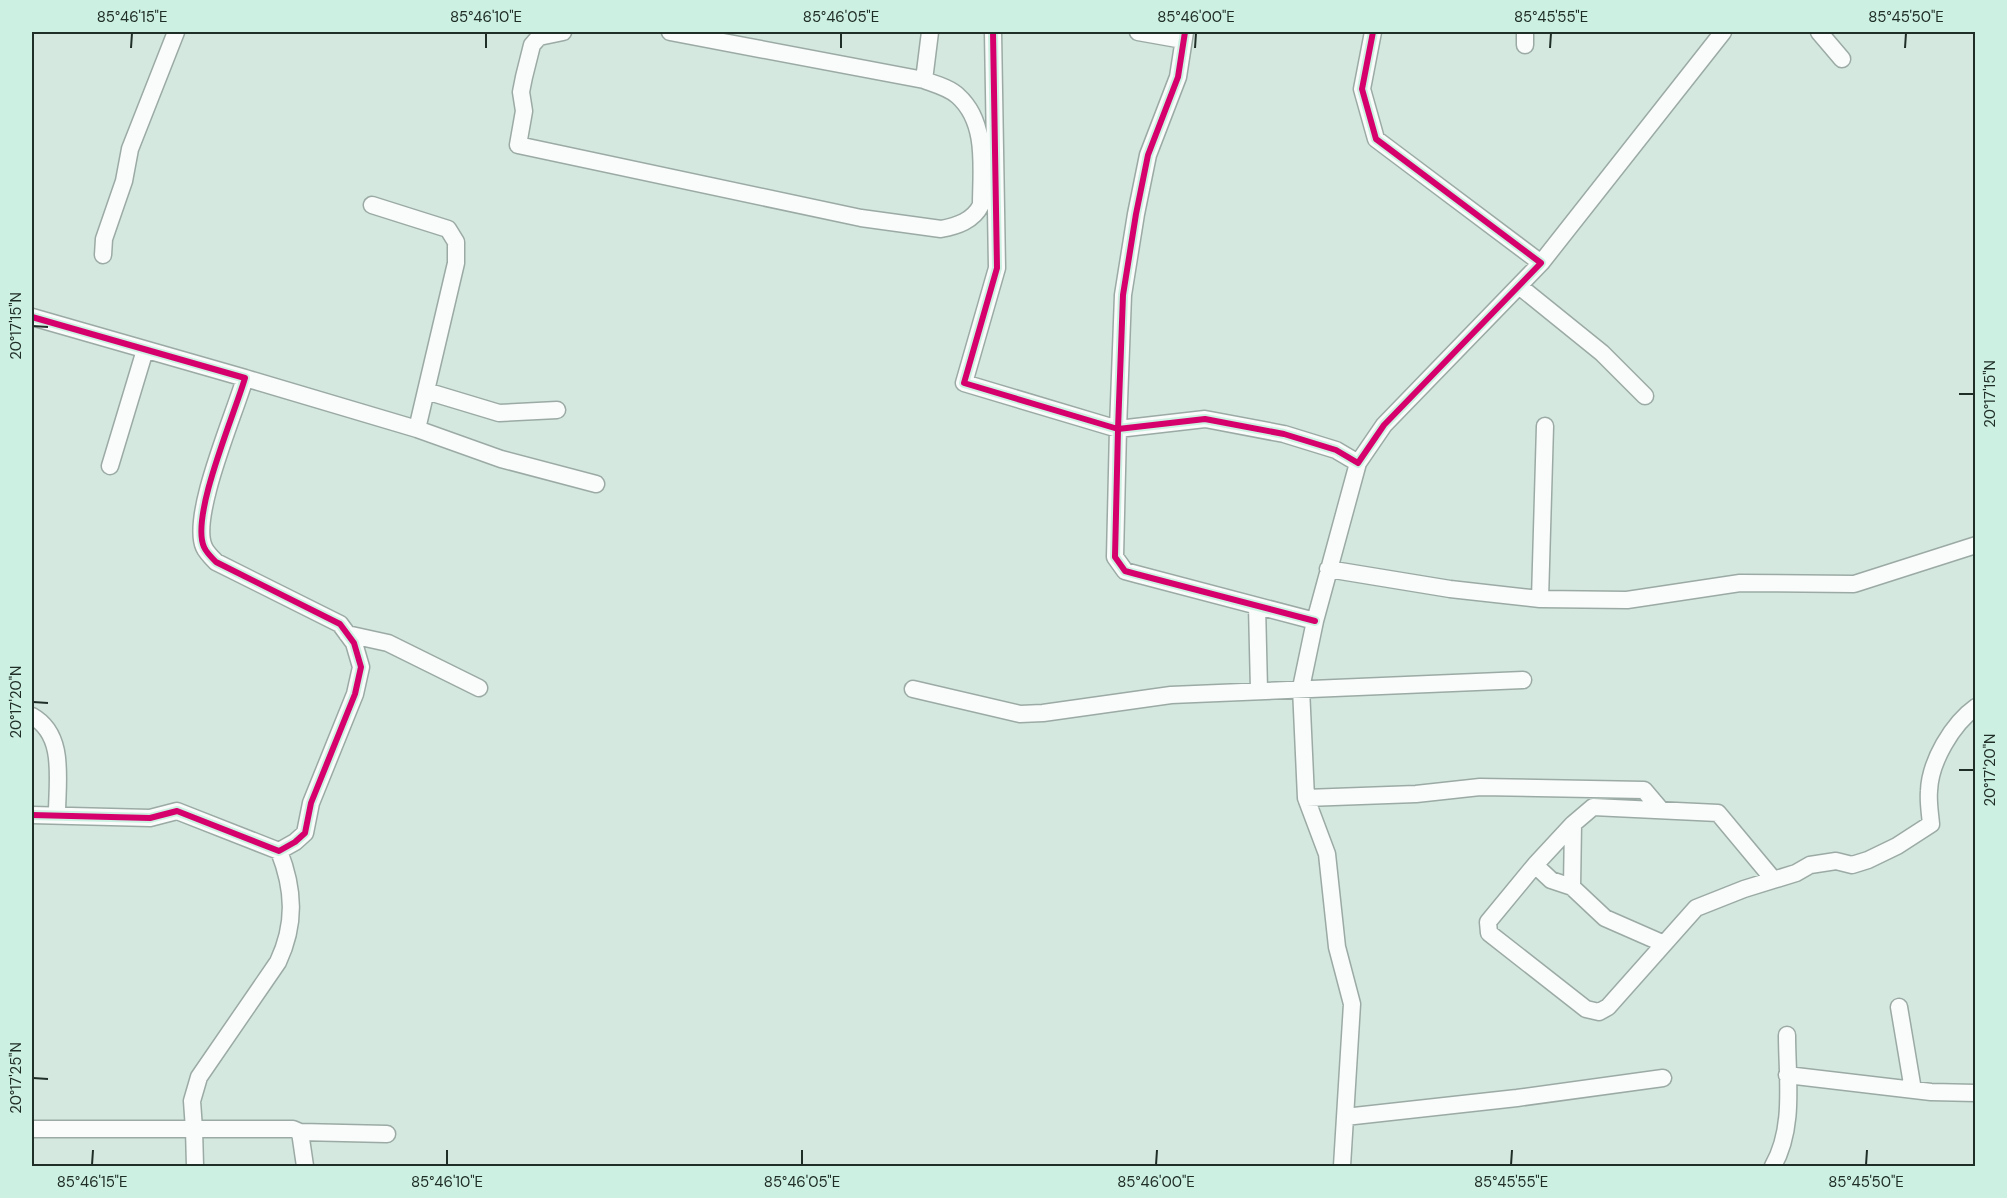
<svg xmlns="http://www.w3.org/2000/svg" width="2007" height="1198" viewBox="0 0 2007 1198" font-family="'DM Sans',sans-serif">
<style>
.lines{fill:none;stroke-linecap:round;stroke-linejoin:round}
.minor-casing{stroke:#9baaa4;stroke-width:19}
.minor{stroke:#f9fcfa;stroke-width:16}
.cycleway-casing{stroke:#ccf0e2;stroke-width:10}
.cycleway{stroke:#d6006c;stroke-width:6}
.ticks{fill:none;stroke:#202e28;stroke-width:2}
.neatline{fill:none;stroke:#202e28;stroke-width:2}
.ticks-label{font-size:15px;text-anchor:middle;fill:#202e28}
</style>
<rect width="100%" height="100%" fill="#d4e8e0"/>
<g class="lines">
<!-- minor casing -->
<g class="minor-casing">
<path id="minor" d="M 563,32 L 539,37 L 532,45 L 524,77 L 521,92 L 524,111 L 518,145 L 861,218 L 941,229 C 957,226 973,221 981,205 C 981,169 988,123 958,96 C 950,88 935,84 924,80
M 670,32 L 924,80 L 930,32
M 993,32 L 997,268 L 964,383 L 1118,429 L 1123,295 L 1136,214 L 1148,155 L 1178,77 L 1185,32
M 1138,32 L 1183,40
M 1819,32 L 1842,59
M 1525,45 L 1525,32
M 372,205 L 448,229 L 456,242 L 456,263 L 417,429
M 103,255 L 104,239 L 124,181 L 130,149 L 176,32
M 1541,263 L 1723,32
M 1519,286 L 1602,353 L 1645,396
M 32,317 L 245,378 C 235,413 190,516 204,547 C 206,552 212,558 216,562 L 340,624 L 354,643 L 361,667 L 355,694 L 311,803 L 305,833 L 295,842 L 279,851 L 177,811 L 150,818 L 32,815
M 245,378 L 417,429 L 501,459 L 596,484
M 426,391 L 499,413 L 557,410
M 110,466 L 145,350
M 1328,569 L 1450,589 L 1540,599 L 1627,600 L 1740,583 L 1854,584 L 1976,545
M 1540,599 L 1545,426
M 1257,606 L 1259,690
M 1315,621 L 1136,574 L 1125,571 L 1115,557 L 1118,429 L 1205,419 L 1284,434 L 1336,450 L 1358,463 L 1384,425 L 1541,263 L 1376,139 L 1362,89 L 1373,32
M 347,634 L 388,643 L 479,688
M 913,689 L 1020,714 L 1043,713 L 1171,695 L 1523,680
M 32,716 C 66,735 57,780 57,814
M 1306,798 L 1416,794 L 1480,787 L 1644,790 L 1661,810
M 279,851 C 294,889 296,924 278,962 L 199,1077 L 192,1101 L 194,1129 L 293,1129 L 300,1132 L 305,1166
M 1535,865 L 1573,824 L 1593,807 L 1718,813 L 1773,879
M 1572,887 L 1573,824
M 1662,943 L 1605,918 L 1572,887 L 1551,880 L 1535,865 L 1488,922 L 1489,933 L 1586,1009 L 1599,1012 L 1608,1007 L 1696,908 L 1744,889 L 1796,873 L 1810,865 L 1836,861 L 1852,865 L 1868,860 L 1897,846 L 1931,824 C 1930,813 1928,802 1929,791 C 1930,762 1952,724 1976,707
M 1899,1007 L 1913,1090
M 1787,1075 L 1931,1092 L 1976,1093
M 1345,1117 L 1517,1098 L 1663,1078
M 32,1129 L 194,1129 L 195,1166
M 300,1132 L 387,1134
M 1342,1166 L 1352,1004 L 1337,947 L 1327,854 L 1306,798 L 1301,688 L 1315,621 L 1358,463
M 1773,1166 C 1795,1128 1787,1078 1787,1035"/>
</g>
<!-- minor -->
<use href="#minor" class="minor"/>
<!-- cycleway casing -->
<g class="cycleway-casing">
<path id="cycleway" d="M 993,32 L 997,268 L 964,383 L 1118,429 L 1123,295 L 1136,214 L 1148,155 L 1178,77 L 1185,32
M 32,317 L 245,378 C 235,413 190,516 204,547 C 206,552 212,558 216,562 L 340,624 L 354,643 L 361,667 L 355,694 L 311,803 L 305,833 L 295,842 L 279,851 L 177,811 L 150,818 L 32,815
M 1315,621 L 1136,574 L 1125,571 L 1115,557 L 1118,429 L 1205,419 L 1284,434 L 1336,450 L 1358,463 L 1384,425 L 1541,263 L 1376,139 L 1362,89 L 1373,32"/>
</g>
<!-- cycleway -->
<use href="#cycleway" class="cycleway"/>
</g>
<!-- ticks -->
<path class="ticks" d="M 131,48 L 132,33M 486,48 L 486,33M 841,48 L 841,33M 1195,48 L 1196,33M 1550,48 L 1551,33M 1905,48 L 1906,33M 33,326 L 48,327M 1959,394 L 1974,394M 33,702 L 48,703M 1959,770 L 1974,770M 33,1078 L 48,1079M 92,1165 L 93,1150M 447,1165 L 447,1150M 802,1165 L 802,1150M 1156,1165 L 1157,1150M 1511,1165 L 1512,1150M 1866,1165 L 1867,1150"/>
<!-- border -->
<rect width="2007" height="1198" fill="none" stroke="#ccf0e2" stroke-width="66"/>
<rect x="33" y="33" width="1941" height="1132" class="neatline"/>
<g class="ticks-label">
<text x="132" y="22">85°46'15"E</text>
<text x="486" y="22">85°46'10"E</text>
<text x="841" y="22">85°46'05"E</text>
<text x="1196" y="22">85°46'00"E</text>
<text x="1551" y="22">85°45'55"E</text>
<text x="1906" y="22">85°45'50"E</text>
<text transform="translate(16 326) rotate(-90)" y="5">20°17'15"N</text>
<text transform="translate(1990 394) rotate(-90)" y="5">20°17'15"N</text>
<text transform="translate(16 702) rotate(-90)" y="5">20°17'20"N</text>
<text transform="translate(1990 770) rotate(-90)" y="5">20°17'20"N</text>
<text transform="translate(16 1078) rotate(-90)" y="5">20°17'25"N</text>
<text x="92" y="1187">85°46'15"E</text>
<text x="447" y="1187">85°46'10"E</text>
<text x="802" y="1187">85°46'05"E</text>
<text x="1156" y="1187">85°46'00"E</text>
<text x="1511" y="1187">85°45'55"E</text>
<text x="1866" y="1187">85°45'50"E</text>
</g>
</svg>
